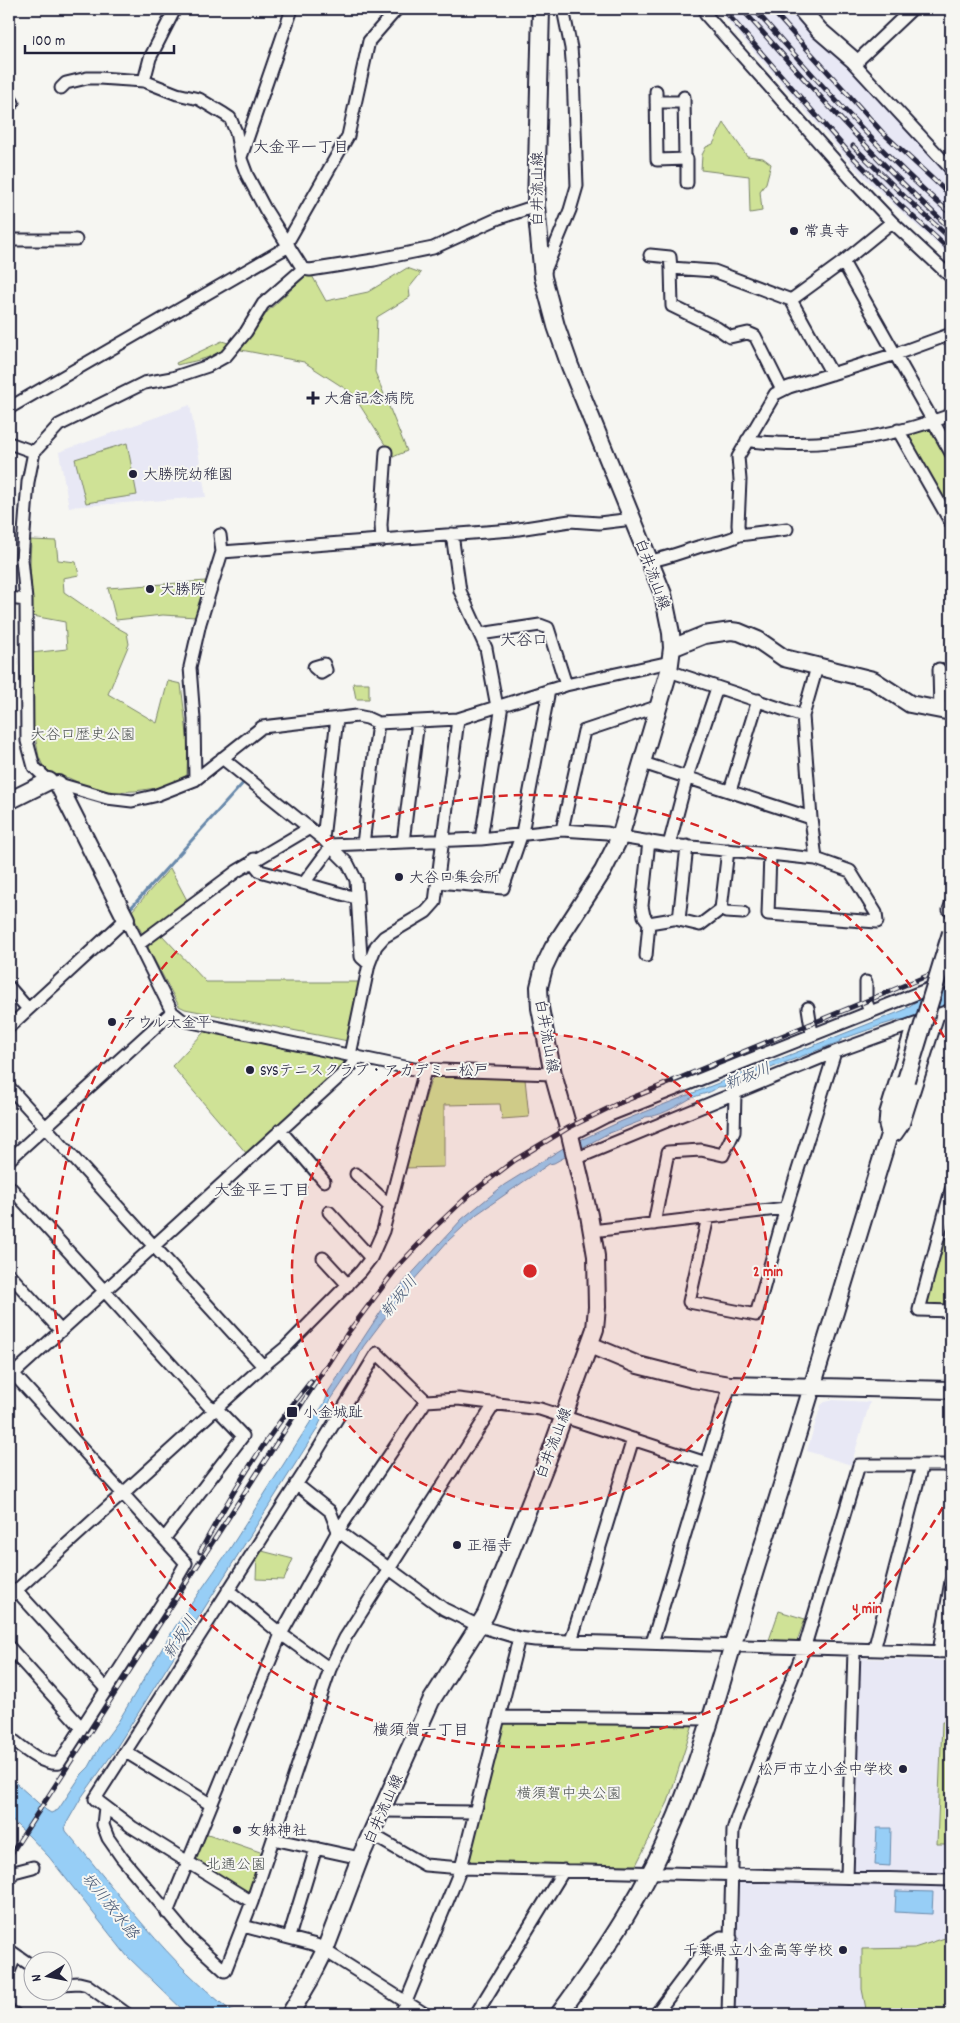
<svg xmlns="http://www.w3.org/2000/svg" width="960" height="2023" viewBox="0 0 960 2023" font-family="Dekko,'Klee One',sans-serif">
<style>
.built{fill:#e8e8f5}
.green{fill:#cfe296;stroke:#788268}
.water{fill:#97cef6;stroke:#6889ab}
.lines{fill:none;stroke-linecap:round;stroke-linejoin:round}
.stream{stroke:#6889ab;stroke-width:3}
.street-casing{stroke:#22223b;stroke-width:15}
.secondary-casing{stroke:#22223b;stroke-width:20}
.street{stroke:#f6f6f2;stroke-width:11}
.secondary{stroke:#f6f6f2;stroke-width:16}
.rail-casing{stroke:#22223b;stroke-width:5}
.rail{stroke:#f6f6f2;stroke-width:3;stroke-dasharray:9;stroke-linecap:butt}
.secondary-bridge-casing{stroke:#22223b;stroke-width:20;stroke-linecap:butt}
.secondary-bridge{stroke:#f6f6f2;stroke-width:16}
.ring{fill:none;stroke:#d62828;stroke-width:2.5;stroke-dasharray:9 6}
.poi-dot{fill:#22223b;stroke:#f6f6f2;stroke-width:2}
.labels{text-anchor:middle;stroke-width:4;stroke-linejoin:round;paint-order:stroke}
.street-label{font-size:15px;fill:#22223b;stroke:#f6f6f2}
.poi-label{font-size:15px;fill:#22223b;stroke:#f6f6f2;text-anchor:start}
.park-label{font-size:15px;fill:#4d5252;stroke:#f6f6f2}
.neighbourhood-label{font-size:16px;fill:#22223b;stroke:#f6f6f2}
.water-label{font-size:16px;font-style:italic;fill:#455673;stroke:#f6f6f2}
.centre{fill:#d62828;stroke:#f6f6f2;stroke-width:2.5}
.ring-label{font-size:15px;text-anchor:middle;font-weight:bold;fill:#d62828;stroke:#f6f6f2;stroke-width:4;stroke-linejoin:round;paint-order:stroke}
</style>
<rect width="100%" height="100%" fill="#f6f6f2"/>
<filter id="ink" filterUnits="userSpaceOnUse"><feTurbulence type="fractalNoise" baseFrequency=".02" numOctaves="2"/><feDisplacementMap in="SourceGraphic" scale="10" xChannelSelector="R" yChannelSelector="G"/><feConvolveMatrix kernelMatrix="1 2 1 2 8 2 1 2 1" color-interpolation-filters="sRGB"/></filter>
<g filter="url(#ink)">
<!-- built -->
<path class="built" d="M 717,9 L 795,9 L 925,149 L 951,173 L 951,257 L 860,174 Z
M 190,405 L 206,497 L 69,507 L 59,452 Z
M 833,1400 L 870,1402 L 851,1465 L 807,1451 L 821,1405 L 825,1402 Z
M 858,1658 L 951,1661 L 951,1877 L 856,1874 L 852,1870 Z
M 742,1879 L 951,1886 L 951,2014 L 733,2014 L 737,1884 L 739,1880 Z"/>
<!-- green -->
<path class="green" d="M 724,123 L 747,156 L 763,158 L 771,164 L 766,183 L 760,191 L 762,211 L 750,213 L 749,176 L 701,170 L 702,155 L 706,147 L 713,144 Z
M 407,268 L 421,273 L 409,288 L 410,297 L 377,317 L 375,372 L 407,451 L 393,457 L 352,393 L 304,362 L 241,350 L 268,311 L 310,272 L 326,301 L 368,292 Z
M 222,341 L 228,343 C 220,358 193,361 177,365 L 176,363 Z
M 930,429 L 951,464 L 951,514 L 906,435 Z
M 127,443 L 137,495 L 86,503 L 75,459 Z
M 31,540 L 56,541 L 58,560 L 76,562 L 79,575 L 63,578 L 64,592 L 109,623 L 127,633 L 129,644 L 108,694 L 157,723 L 168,681 L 181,684 L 188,743 L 187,775 L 163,787 L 135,791 L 110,792 L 99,790 L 77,782 L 69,778 L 54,775 L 43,766 L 39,757 L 32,720 L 31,653 L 67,649 L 65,622 L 33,616 L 30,565 Z
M 206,581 L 196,617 L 163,615 L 116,620 L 108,588 Z
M 353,683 L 369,683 L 369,699 L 356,699 Z
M 170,868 L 188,902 L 142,933 L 131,912 Z
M 161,934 L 206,982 L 360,982 L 348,1041 L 185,1009 L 179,1006 L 148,948 L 150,943 Z
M 205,1031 L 343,1060 L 345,1066 L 247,1154 L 172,1066 Z
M 434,1077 L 525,1079 L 529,1117 L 502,1119 L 500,1104 L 444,1105 L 444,1167 L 404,1168 L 431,1080 Z
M 942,1240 L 951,1241 L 951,1307 L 929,1306 L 926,1298 Z
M 262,1551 L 293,1559 L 284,1580 L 256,1579 L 257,1556 Z
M 779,1611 L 805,1619 L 797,1641 L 769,1640 Z
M 502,1720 L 693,1724 L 668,1802 L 636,1865 L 567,1866 L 468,1862 Z
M 942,1722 L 951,1722 L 951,1844 L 937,1844 Z
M 205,1833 L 263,1853 L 249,1892 L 244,1893 L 195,1862 L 194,1858 Z
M 950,1897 L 951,2014 L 867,2014 L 862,1989 L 862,1949 L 914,1948 L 945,1938 Z"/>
<!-- water -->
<path class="water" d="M 951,987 L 951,1006 L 914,1019 L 898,1020 L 882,1025 L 848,1037 L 844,1038 L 839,1042 L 763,1071 C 748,1073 734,1088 718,1087 C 709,1095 696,1094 686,1101 C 675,1107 659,1117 645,1117 L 641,1121 L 607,1134 L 554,1163 L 549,1164 L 477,1214 L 448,1241 L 412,1282 L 363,1347 L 355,1364 L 330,1401 L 316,1431 L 113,1753 L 81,1798 L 65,1826 L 66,1831 C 119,1894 168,1963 235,2014 L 187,2014 L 127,1956 L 49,1857 L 29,1836 L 9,1818 L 9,1777 L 46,1810 L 51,1813 L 58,1810 L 82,1774 L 89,1767 L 101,1745 L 118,1722 L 175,1627 L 229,1550 L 311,1421 C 318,1413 327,1402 328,1392 L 389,1299 L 405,1281 L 462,1219 L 504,1185 L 565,1147 L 622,1121 L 904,1010 L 921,998 Z
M 877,1828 L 891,1828 L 890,1866 L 875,1865 Z
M 896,1891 L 933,1892 L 932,1914 L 895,1912 Z"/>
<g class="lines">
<!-- stream -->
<path class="stream" d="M 128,911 L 245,781"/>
<!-- street casing -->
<g class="street-casing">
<path id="street" d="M 912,9 L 854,64 L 951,169
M 706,15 L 854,182 L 892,222
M 144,81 L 150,58 L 175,9
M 61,88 L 66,83 L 87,78 L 99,78 L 144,81 L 177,94 L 199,99 L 224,114 L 230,118 L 236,132 L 241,159 L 247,175 L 265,209 L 303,269
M 656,91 L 657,160 L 687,159 L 687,183
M 9,97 L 13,103
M 684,97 L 685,159
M 656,102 L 684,102
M 241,157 L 292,9
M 536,206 L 499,218 L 433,248 L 374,260 L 310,270 L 303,269 L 263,304 L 246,332 L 226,356 L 208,366 L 172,378 L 144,383 L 59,425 L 34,452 L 28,482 L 22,559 L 26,600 L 27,741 L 34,767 L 49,781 L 107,798 L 132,801 L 154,796 L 195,780 L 262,727 L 357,716 L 367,718 L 378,723 L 458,719 L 566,685 L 670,662
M 9,240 L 76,240
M 287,243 L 348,136 L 369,41 L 397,9
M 650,255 L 670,257 L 671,268
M 843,262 L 951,453
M 544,273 L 570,210 L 577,186 L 573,72 L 571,48 L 563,9
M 832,374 L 791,300 L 843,262 L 892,222 L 951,277
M 782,390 L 755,336 L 748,333 L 730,337 L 717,328 L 672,306 L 671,268 L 714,271 L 791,300
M 9,408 L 289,246
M 898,430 L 951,523
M 747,440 C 758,443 767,442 778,443 C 836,446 896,435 951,415
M 9,443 L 34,452
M 452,534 L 460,591 L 486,648 L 497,707
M 739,535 L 787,529
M 382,541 L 381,525 L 386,452
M 222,552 L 512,530 L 570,521 L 599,523 L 633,519
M 650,561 C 667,558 682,552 698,547 C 712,543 727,542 739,535 L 738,525 L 740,480 L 738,457 L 775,394 L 789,387 L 896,354 L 951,334
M 9,598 L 26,600
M 480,634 L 540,625 L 548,628 L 566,685
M 324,664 L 326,670 L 321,673 L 314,667 Z
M 939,669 L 940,710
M 669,671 L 803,716 L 811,818
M 803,716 L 817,667
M 222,758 L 323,839 L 348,864 L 356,880 L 361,957 L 369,964
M 643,763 L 811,818 L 816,859 L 770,854
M 195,780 L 194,719 L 190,667 L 200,623 L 222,552 L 220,535
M 730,791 L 758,700
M 562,830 L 584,731 L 659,706
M 323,839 L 337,718
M 481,839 L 502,705
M 649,841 L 642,906 L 644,916 L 649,923 L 679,918
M 403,842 L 418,721
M 363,844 L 378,723
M 329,845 L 481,839 L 562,830 L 607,833 L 620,837 L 669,845 L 770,854 L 768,914 L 877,922 L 876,913 L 850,871 L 816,859
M 669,845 L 687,777 L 717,688
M 687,846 L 679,920 L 700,925 L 721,909 L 728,850
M 254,859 L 256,866 L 260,871 L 356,898
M 438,882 L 503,888 L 522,833 L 549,690
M 304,883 L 330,848
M 951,904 L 949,910 L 951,911
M 721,909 L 726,912 L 743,913
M 139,944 L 237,871 L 308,829
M 646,956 L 649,923
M 866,982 L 866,1001 L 870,1012
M 9,987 L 28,1009
M 808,1008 L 812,1034
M 913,1024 L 886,1112 L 885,1125 L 888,1136 L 896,1135 L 903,1125 L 938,1015
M 9,1027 L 126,919 L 172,1012 L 182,1020 L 414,1069 L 553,1074
M 350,1055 L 369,964 L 376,946 L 384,937 L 426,912 L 435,902 L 458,719
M 9,1087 L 263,1366
M 280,1130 L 324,1181
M 570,1135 L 605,1117 L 951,980
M 575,1159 L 835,1052 L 951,1010
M 9,1160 L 172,1012
M 356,1174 L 390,1206
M 9,1186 L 208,1405 L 220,1412 L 243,1436 L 164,1539
M 951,1190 L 919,1310 L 951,1311
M 329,1212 L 371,1258
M 708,1217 L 689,1302 L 756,1315 L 786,1208 L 835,1052
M 654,1224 L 668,1152 L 701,1150 L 723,1155 L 734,1132 L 735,1094
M 592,1231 L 786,1208
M 323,1258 L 348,1285
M 9,1274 L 61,1331
M 9,1369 L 186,1563 L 168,1594 L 59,1763 C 42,1766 22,1747 9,1737
M 9,1378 L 348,1069 L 354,1062 L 356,1056
M 296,1484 L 330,1511 L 338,1531 L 444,1609 L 479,1626 L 519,1638 L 535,1640 L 951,1652
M 16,1590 L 107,1690
M 228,1590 L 281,1634 L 330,1669
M 9,1597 L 263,1366 L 285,1348 L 361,1271 L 371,1258 L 383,1231 L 425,1070
M 571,1641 L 633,1439
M 652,1643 L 730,1385
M 9,1647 L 81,1727
M 874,1650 L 922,1465
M 939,1652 L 951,1581
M 499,1717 L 709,1719
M 126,1752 L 210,1804
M 105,1807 L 103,1825 L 108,1838 L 122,1858 L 190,1939 L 225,1971 L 252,1902 L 330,1669 L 345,1638 L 495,1403
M 382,1811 L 475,1812
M 371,1834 L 425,1865 L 461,1868 L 951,1880
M 273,1839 L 360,1858
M 847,1877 L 854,1650
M 9,1879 L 14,1872 L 33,1867
M 252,1902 L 132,1827 L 95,1799 L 305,1471 L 377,1353 L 426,1401 L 458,1399 L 540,1409 L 706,1463
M 167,1913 L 281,1634 L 338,1531 L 426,1401
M 243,1926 L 316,1945 L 425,2014
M 289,1937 L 316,1848
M 9,1950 L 32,1966
M 9,1971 L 16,1955
M 62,1984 L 79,1983 L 87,1985 L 127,2014
M 9,2011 L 15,2014
M 401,2014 L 461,1868 L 519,1638
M 476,2014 L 564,1870
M 656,2014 L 708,1945 L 721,1937 L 731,1938
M 728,2014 L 733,1830 L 737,1817 L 804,1649 L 859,1465 L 951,1465"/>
</g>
<!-- secondary casing -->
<g class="secondary-casing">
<path id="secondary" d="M 801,9 L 819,30 L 856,62
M 672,648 L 704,635 L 731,631 L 739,632 L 758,640 L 784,658 L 873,680 L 910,704 L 951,712
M 58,784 L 126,919
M 9,801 L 49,781
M 590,1345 L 638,1365 L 693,1379 L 730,1385 L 951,1390
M 290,2014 L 310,1980 L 325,1950 L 360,1858 L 431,1701 L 486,1614 L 551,1451 L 595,1329 L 597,1307 L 596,1256 L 589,1215 L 570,1135 L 553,1074 L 540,1008 L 539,987 L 544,967 L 553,948 L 603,871 L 620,837 L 669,671 L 672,648 L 671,633 L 663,594 L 570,366 L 556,326 L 543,277 L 536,206 L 541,9
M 559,2014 C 605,1952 648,1887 677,1815 C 710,1733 731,1646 758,1561 C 809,1401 856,1240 906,1080"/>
</g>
<!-- street -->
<use href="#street" class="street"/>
<!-- secondary -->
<use href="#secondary" class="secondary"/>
<!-- rail casing -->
<g class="rail-casing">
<path id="rail" d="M 723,9 L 850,154 L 898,203 L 951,251
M 742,9 C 809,85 876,161 951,229
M 754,9 C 817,80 879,152 951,214
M 771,9 L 882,132 L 951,196
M 853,146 L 905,197 L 951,239
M 200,1552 C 232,1491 268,1434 311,1381
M 9,1857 L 347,1334 L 399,1265 L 435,1227 L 470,1194 L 515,1160 L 568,1128 L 617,1104 L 951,966"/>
</g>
<!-- rail -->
<use href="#rail" class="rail"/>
<!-- secondary-bridge casing -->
<g class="secondary-bridge-casing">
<path id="secondary-bridge" d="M 906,1080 L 951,933"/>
</g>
<!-- secondary-bridge -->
<use href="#secondary-bridge" class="secondary-bridge"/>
</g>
</g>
<!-- distance rings -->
<circle cx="530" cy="1271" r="238" fill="#d62828" fill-opacity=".12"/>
<g class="ring">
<circle cx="530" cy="1271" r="238"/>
<path d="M950 1494A476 476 0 1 1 950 1048"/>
</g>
<!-- markers -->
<g class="poi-dot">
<circle cx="794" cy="231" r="5"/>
<path d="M310.5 390.5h5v5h5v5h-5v5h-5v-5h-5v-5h5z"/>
<circle cx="133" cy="474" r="5"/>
<circle cx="150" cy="589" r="5"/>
<circle cx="399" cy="877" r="5"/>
<circle cx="112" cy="1022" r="5"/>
<circle cx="250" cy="1070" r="5"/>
<rect x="286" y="1406" width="12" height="12" rx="2.5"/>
<circle cx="457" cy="1545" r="5"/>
<circle cx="903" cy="1769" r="5"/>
<circle cx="237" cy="1830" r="5"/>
<circle cx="843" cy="1950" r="5"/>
</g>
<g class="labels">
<!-- street labels -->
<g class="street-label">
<text transform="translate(537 189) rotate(-90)" y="5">白井流山線</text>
<text transform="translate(653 574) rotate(70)" y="5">白井流山線</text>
<text transform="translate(547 1036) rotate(80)" y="5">白井流山線</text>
<text transform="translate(553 1443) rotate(-69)" y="5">白井流山線</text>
<text transform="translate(383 1809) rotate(-66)" y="5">白井流山線</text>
</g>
<!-- poi labels -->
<g class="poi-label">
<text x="804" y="236">常真寺</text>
<text x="324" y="403">大倉記念病院</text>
<text x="143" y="479">大勝院幼稚園</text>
<text x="160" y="594">大勝院</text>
<text x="409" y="882">大谷口集会所</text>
<text x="122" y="1027">アウル大金平</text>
<text x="260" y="1075">SYSテニスクラブ・アカデミー松戸</text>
<text x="303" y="1417">小金城趾</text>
<text x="467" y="1550">正福寺</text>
<text x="893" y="1774" text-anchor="end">松戸市立小金中学校</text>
<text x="247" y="1835">女躰神社</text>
<text x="833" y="1955" text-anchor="end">千葉県立小金高等学校</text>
</g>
<!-- park labels -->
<g class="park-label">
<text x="83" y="739">大谷口歴史公園</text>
<text x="569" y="1798">横須賀中央公園</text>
<text x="236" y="1869">北通公園</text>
</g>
<!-- neighbourhood labels -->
<g class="neighbourhood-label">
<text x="301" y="152">大金平一丁目</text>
<text x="524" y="645">大谷口</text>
<text x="262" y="1195">大金平三丁目</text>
<text x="421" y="1735">横須賀一丁目</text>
</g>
<!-- water labels -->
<g class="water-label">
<text transform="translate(747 1075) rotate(-21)" y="6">新坂川</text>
<text transform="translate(398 1296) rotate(-51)" y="6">新坂川</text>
<text transform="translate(179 1636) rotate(-58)" y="6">新坂川</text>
<text transform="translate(111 1905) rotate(51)" y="6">坂川放水路</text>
</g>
</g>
<circle cx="530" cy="1271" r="8" class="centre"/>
<g class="ring-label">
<text x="768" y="1276">2 min</text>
<text x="867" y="1613">4 min</text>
</g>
<!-- margin -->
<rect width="960" height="2023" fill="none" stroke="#f6f6f2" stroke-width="30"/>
<rect x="15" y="15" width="930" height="1993" fill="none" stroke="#22223b" stroke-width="2" filter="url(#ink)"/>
<!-- north arrow -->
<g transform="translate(48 1976) rotate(260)"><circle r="24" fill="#f6f6f2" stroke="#a1a1a9"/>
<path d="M0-4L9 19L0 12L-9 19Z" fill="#22223b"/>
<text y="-8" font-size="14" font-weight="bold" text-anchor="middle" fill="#22223b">N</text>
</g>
<!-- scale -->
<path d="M25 45v8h149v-8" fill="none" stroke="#22223b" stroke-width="2.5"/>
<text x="32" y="45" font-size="15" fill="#22223b" stroke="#f6f6f2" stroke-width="4" paint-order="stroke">100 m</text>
</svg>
